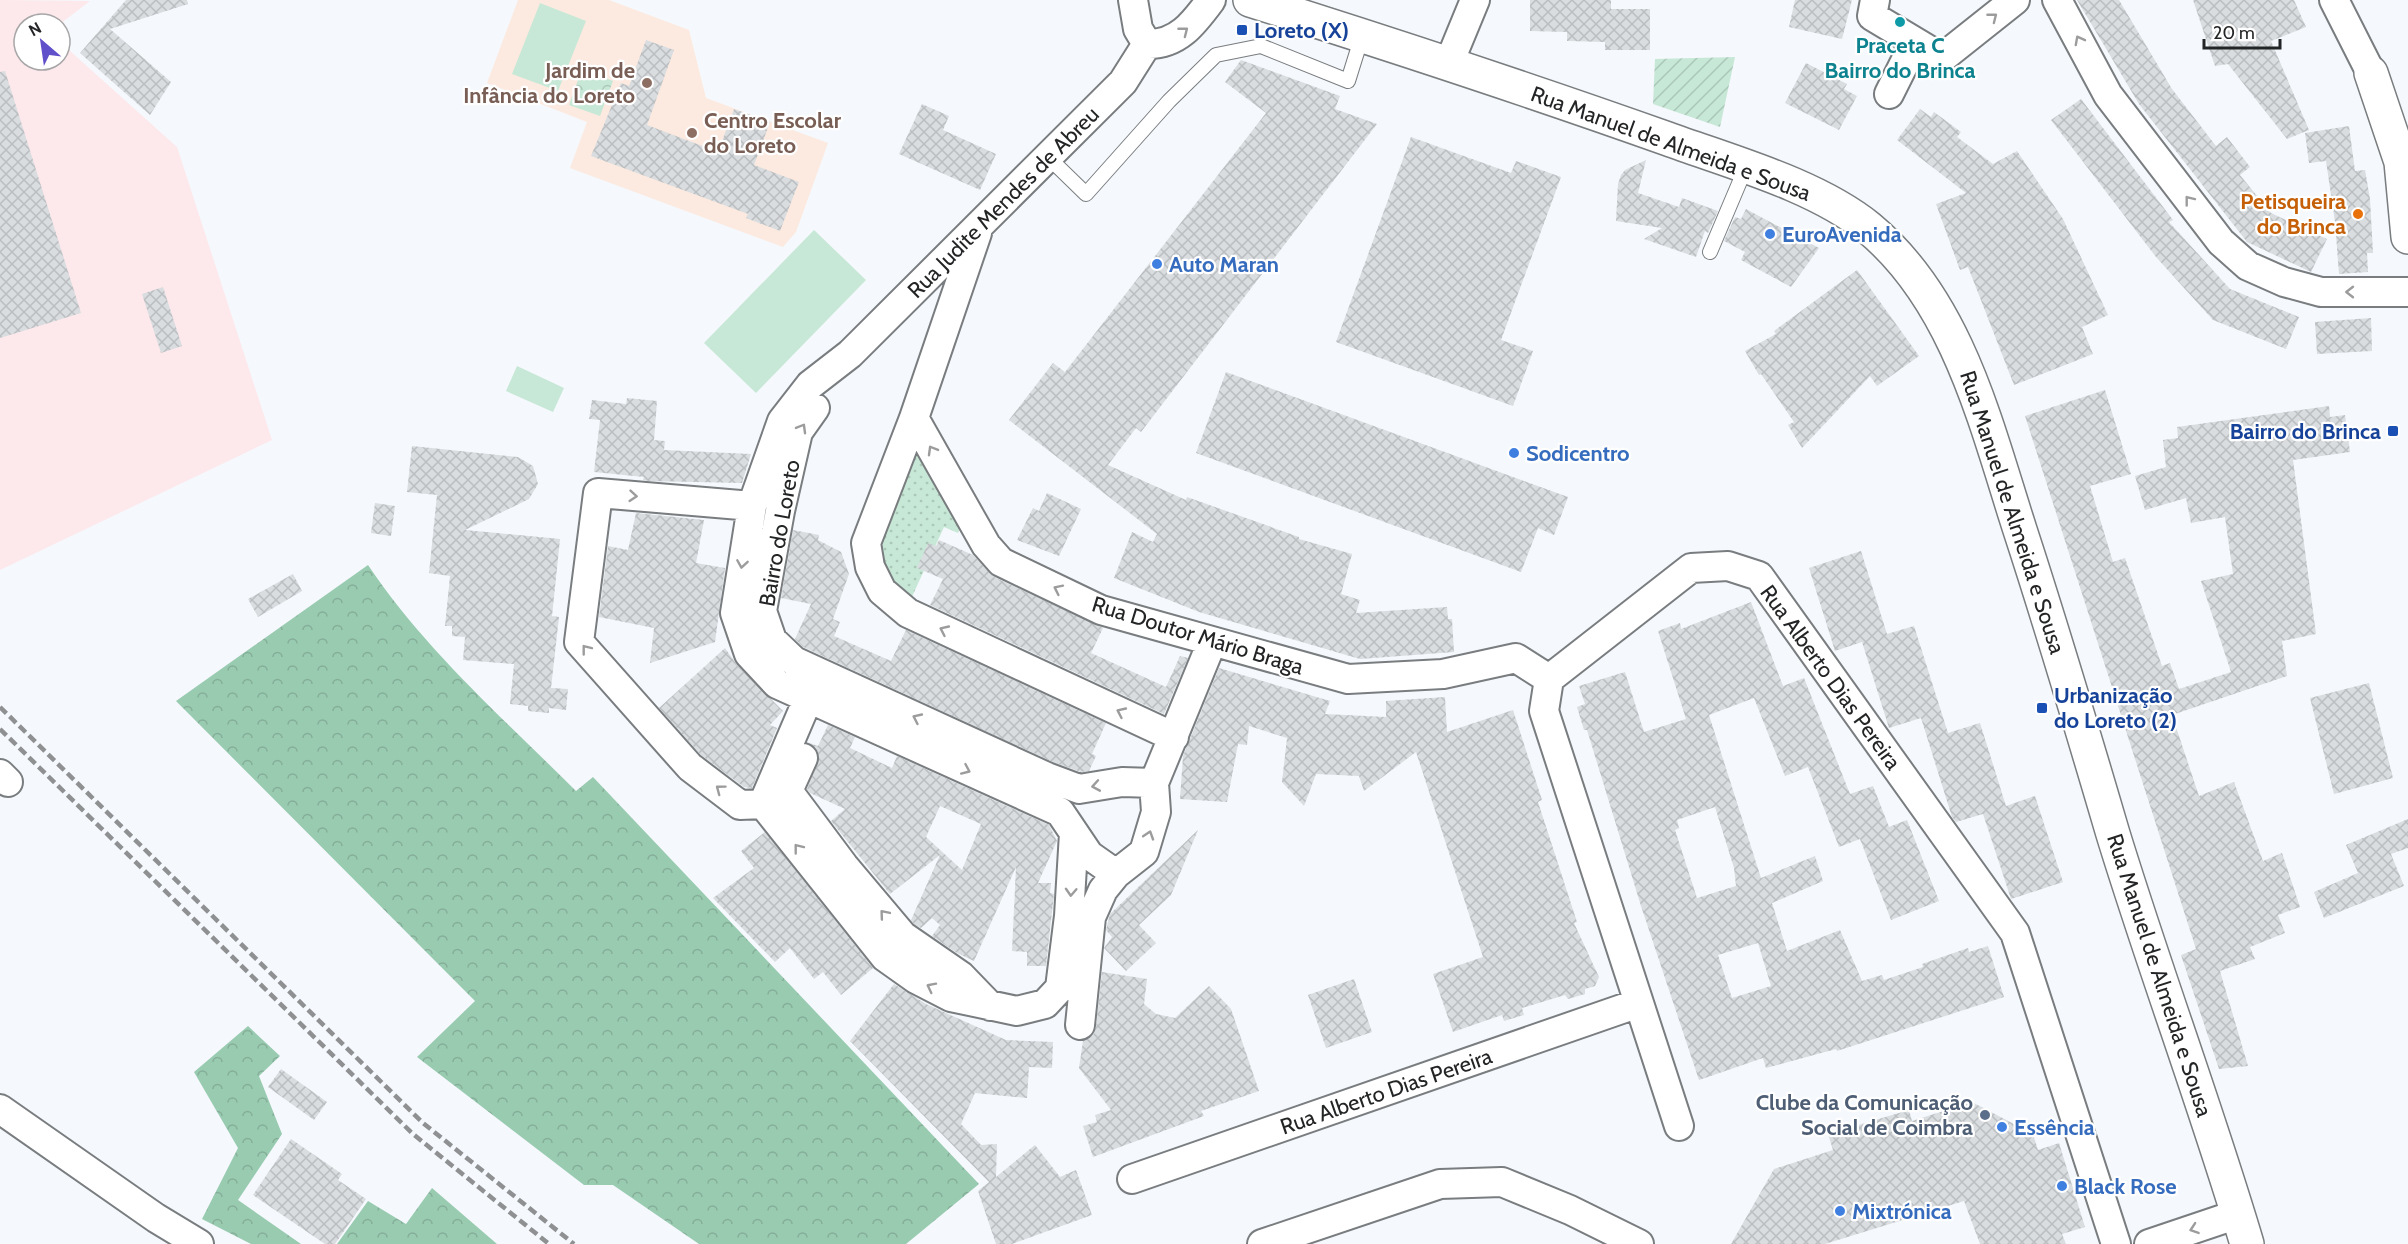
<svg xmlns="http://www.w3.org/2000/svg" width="2408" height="1244" viewBox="0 0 2408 1244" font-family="Cabin,sans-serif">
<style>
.industrial{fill:#fde8eb}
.education{fill:#fceae0}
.grass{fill:url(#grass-dots)}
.forest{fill:url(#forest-crowns)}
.park{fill:url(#park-crowns)}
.garden{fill:url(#garden-furrows)}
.pitch{fill:#c7e8d6}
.building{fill:url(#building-cross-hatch);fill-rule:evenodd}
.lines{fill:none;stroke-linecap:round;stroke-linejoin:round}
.lane-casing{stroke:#797d7f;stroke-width:16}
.street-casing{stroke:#797d7f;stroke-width:32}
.secondary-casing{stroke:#797d7f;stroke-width:36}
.primary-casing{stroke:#797d7f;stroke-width:36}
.lane{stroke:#fff;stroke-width:14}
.street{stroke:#fff;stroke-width:28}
.secondary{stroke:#fff;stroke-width:33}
.primary{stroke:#fff;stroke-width:33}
.rail{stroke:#8e9092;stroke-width:4.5;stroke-dasharray:9 4.5;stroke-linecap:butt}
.oneway{stroke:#9c9c9d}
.culture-dot{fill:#0f9aa8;stroke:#fff;stroke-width:2}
.transit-dot{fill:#1a4fb4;stroke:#fff;stroke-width:2}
.education-dot{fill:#8d6e63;stroke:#fff;stroke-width:2}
.food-dot{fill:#e8710a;stroke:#fff;stroke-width:2}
.shop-dot{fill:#3f7fe0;stroke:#fff;stroke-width:2}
.service-dot{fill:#5c6f8a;stroke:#fff;stroke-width:2}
.labels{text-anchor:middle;stroke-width:4.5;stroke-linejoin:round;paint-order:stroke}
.transit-label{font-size:22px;font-weight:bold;fill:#164399;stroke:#fff;text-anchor:start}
.culture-label{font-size:22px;font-weight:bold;fill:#0d838f;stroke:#fff}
.education-label{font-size:22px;font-weight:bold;fill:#785e54;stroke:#fff;text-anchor:end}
.street-label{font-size:22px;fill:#232425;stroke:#fff}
.food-label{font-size:22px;font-weight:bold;fill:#c56008;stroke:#fff;text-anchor:end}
.shop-label{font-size:22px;font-weight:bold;fill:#366cbe;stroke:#fff;text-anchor:start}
.service-label{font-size:22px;font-weight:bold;fill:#4e5e75;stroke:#fff;text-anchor:end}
</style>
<defs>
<pattern id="grass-dots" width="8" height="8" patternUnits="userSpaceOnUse" patternTransform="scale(1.5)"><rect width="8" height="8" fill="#c7e8d6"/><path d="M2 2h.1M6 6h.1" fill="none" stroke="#abc7b8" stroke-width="1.8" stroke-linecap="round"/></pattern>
<pattern id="forest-crowns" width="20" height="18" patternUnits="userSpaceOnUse" patternTransform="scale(1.5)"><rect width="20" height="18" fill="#99cbb1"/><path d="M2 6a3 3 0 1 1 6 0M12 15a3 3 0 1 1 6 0" fill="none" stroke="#84ae98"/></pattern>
<pattern id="park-crowns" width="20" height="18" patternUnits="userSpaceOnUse" patternTransform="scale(1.5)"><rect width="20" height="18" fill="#c7e8d6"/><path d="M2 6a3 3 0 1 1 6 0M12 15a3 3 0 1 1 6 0" fill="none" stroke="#abc7b8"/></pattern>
<pattern id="garden-furrows" width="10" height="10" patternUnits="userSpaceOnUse" patternTransform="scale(1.5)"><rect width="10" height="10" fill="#c7e8d6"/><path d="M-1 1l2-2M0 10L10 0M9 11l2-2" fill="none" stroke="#abc7b8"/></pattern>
<pattern id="building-cross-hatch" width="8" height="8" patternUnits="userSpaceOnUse" patternTransform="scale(1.5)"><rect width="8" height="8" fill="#d9dde0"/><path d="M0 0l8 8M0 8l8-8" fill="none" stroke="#babec0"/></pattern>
</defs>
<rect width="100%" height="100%" fill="#f5f8fc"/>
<!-- industrial -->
<path class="industrial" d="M 0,0 L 90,1 L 60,24 L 24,24 L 24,60 L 60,60 L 60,42 L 177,147 L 272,440 L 0,570 Z"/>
<!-- education -->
<path class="education" d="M 518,0 L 609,0 L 689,30 L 706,98 L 828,143 L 796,232 L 783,247 L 570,168 L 587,122 L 487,83 Z"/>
<!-- grass -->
<path class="grass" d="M 914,440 L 963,521 L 958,533 L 944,527 L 910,601 L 889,586 L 873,544 Z"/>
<!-- forest -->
<path class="forest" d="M 368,565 C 425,650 504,719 576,791 L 593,777 L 979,1184 L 906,1244 L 699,1244 L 613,1185 L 584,1185 L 417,1057 L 475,1001 L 176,701 Z
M 248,1026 L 280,1056 L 259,1076 L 282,1134 L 238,1200 L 301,1244 L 251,1244 L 202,1219 L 238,1148 L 194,1072 Z
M 432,1188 L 497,1244 L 337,1244 L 368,1201 L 406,1224 Z"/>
<!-- park -->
<path class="park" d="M 582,69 L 613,81 L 600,116 L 569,105 Z"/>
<!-- garden -->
<path class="garden" d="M 1735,57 L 1720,127 L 1653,104 L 1655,59 Z"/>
<!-- pitch -->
<path class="pitch" d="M 540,3 L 586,21 L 558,91 L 512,74 Z
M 814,230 L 866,280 L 756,393 L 704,343 Z
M 517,366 L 564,388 L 553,412 L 506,391 Z"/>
<!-- building -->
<path class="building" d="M 126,0 L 187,0 L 188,4 L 110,29 L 171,82 L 150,115 L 80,53 Z
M 1530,0 L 1611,0 L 1611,9 L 1650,9 L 1650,50 L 1605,50 L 1605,42 L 1567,41 L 1567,32 L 1530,31 Z
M 1795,0 L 1852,0 L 1842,39 L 1789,27 Z
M 2077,0 L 2119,0 L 2172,89 L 2216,146 L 2227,137 L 2250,167 L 2240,175 L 2271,213 L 2327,239 L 2311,272 L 2247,242 L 2139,104 Z
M 2193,0 L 2294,0 L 2306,27 L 2271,41 L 2309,130 L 2287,139 L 2228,64 L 2215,66 Z
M 646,40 L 674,50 L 647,125 L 718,152 L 734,109 L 770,122 L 754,165 L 799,182 L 780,231 L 746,218 L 748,214 L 591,156 L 621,83 L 629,86 Z
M 1241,60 L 1340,96 L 1335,109 L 1377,124 L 1141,432 L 1136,428 L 1108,465 L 1186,500 L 1187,497 L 1299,537 L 1299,539 L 1352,554 L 1341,594 L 1360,600 L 1356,613 L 1447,607 L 1448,619 L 1452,619 L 1454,652 L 1360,659 L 1199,612 L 1114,578 L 1132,532 L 1153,542 L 1157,534 L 1009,420 L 1053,363 L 1065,372 L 1266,113 L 1225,82 Z
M 1806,63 L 1847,84 L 1844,89 L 1857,96 L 1839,130 L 1785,103 Z
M 5,71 L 81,313 L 0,338 L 0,72 Z
M 2081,99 L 2173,220 L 2169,222 L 2230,289 L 2299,317 L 2286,349 L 2213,320 L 2156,257 L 2051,120 Z
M 922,104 L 949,116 L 943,130 L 996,154 L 980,190 L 899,154 Z
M 1920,109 L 1931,117 L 1934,112 L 1961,132 L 1957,137 L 1993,164 L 2017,151 L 2063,219 L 2108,315 L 2082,327 L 2093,354 L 2014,385 L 1968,267 L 1960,270 L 1936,204 L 1966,193 L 1897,140 Z
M 2349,126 L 2355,171 L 2365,170 L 2370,199 L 2373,253 L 2367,253 L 2368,272 L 2339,274 L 2335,222 L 2326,161 L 2309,163 L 2305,133 Z
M 1411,137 L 1511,173 L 1516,161 L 1561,177 L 1501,340 L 1533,351 L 1513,406 L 1336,342 Z
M 1646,160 L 1638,193 L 1679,207 L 1682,198 L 1718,211 L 1708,233 L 1705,231 L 1696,257 L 1644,239 L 1662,228 L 1616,221 L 1618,184 L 1621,175 L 1625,170 Z
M 1746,209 L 1819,248 L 1791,287 L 1741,260 L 1745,252 L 1724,241 L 1735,217 L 1741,219 Z
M 1857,270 L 1919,356 L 1877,386 L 1870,376 L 1802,448 L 1788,425 L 1794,422 L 1761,374 L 1759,375 L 1745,351 L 1776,334 L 1774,331 Z
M 163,287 L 182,346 L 161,353 L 142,294 Z
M 2371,318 L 2372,351 L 2317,354 L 2315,322 Z
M 1226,372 L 1568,497 L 1554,535 L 1538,528 L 1521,572 L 1196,453 Z
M 2105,390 L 2131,474 L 2090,486 L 2113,562 L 2125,558 L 2162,666 L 2170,663 L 2179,689 L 2231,672 L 2201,581 L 2233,574 L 2225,517 L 2191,523 L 2186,498 L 2145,510 L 2135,476 L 2166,467 L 2163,440 L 2178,438 L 2177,427 L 2329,406 L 2330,417 L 2345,415 L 2350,452 L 2293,460 L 2316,634 L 2282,641 L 2287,676 L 2172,715 L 2199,796 L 2234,782 L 2263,861 L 2282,853 L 2300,907 L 2278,915 L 2285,933 L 2250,947 L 2255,959 L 2220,971 L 2248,1066 L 2219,1069 L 2181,955 L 2196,949 L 2025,416 Z
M 627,398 L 657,401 L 654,440 L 665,441 L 664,450 L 751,454 L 742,483 L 649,481 L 643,480 L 644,477 L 594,472 L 600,420 L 589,419 L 592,400 L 626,404 Z
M 412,446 L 518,457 L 533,466 L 538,484 L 529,499 L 465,530 L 560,539 L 552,616 L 559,617 L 551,688 L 568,689 L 566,710 L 549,708 L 549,713 L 528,711 L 528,706 L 510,704 L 514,664 L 463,660 L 465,637 L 452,636 L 452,626 L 445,626 L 450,576 L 429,573 L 437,495 L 407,492 Z
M 1047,493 L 1081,509 L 1059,556 L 1017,540 L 1033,508 L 1039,511 Z
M 375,503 L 395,506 L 391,536 L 371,533 Z
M 636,513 L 704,520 L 696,563 L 725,568 L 715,642 L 650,663 L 654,628 L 599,617 L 608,546 L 628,550 Z
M 793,530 L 819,535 L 818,540 L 841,552 L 849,574 L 833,619 L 840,622 L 834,636 L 891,661 L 906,630 L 1106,723 L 1092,754 L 1096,756 L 1089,771 L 1081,772 L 1053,762 L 803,647 L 795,639 L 811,604 L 781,598 Z
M 939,540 L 973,555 L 994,577 L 1103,628 L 1091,653 L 1166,687 L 1180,656 L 1188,658 L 1164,714 L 930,605 L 943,579 L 917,568 L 928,543 L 936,546 Z
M 1861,551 L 1887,634 L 1914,626 L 1948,733 L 1980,723 L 2006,806 L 2035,796 L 2063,882 L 2011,899 L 1983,814 L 1956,822 L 1952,817 L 1921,718 L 1889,728 L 1862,642 L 1835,651 L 1809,568 Z
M 293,574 L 302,591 L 258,617 L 248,599 Z
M 1751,602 L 1783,686 L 1804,678 L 1850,794 L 1873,786 L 1889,827 L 1907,820 L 1939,901 L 1891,920 L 1860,839 L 1839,847 L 1808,767 L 1785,776 L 1754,698 L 1709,715 L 1761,878 L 1815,856 L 1823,881 L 1772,903 L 1787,951 L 1840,930 L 1862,981 L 1882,975 L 1884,980 L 1923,967 L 1922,964 L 1968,948 L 1969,952 L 1988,946 L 2004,997 L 1837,1051 L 1836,1049 L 1766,1068 L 1763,1058 L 1699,1080 L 1641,906 L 1587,730 L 1584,730 L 1577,707 L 1585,704 L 1579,686 L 1625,672 L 1644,732 L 1686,719 L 1658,631 L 1680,623 L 1681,629 ZM 1715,807 L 1734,868 L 1736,886 L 1697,898 L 1675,830 L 1679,828 L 1677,820 ZM 1758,943 L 1771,986 L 1732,998 L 1718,955 Z
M 725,648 L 737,665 L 783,711 L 770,725 L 777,728 L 752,788 L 744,787 L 701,755 L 659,708 Z
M 1219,668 L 1330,701 L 1325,714 L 1386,717 L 1386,701 L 1445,697 L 1447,732 L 1513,710 L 1542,800 L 1538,802 L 1577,922 L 1574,923 L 1599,977 L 1595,986 L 1585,989 L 1585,994 L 1568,999 L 1565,995 L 1522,1008 L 1524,1015 L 1504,1021 L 1502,1015 L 1453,1032 L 1433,974 L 1483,957 L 1416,752 L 1364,791 L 1359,776 L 1316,774 L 1304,806 L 1282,782 L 1287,738 L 1249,726 L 1247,745 L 1238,744 L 1227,802 L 1180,799 L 1183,756 Z
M 2369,683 L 2393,778 L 2334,794 L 2310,698 Z
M 828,725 L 855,737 L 850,748 L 892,768 L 897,756 L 1049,825 L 1057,841 L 1038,883 L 1051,883 L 1050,893 L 1054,894 L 1046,966 L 1027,966 L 1027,952 L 1012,951 L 1016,867 L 974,961 L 957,953 L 932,936 L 940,925 L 932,918 L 921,928 L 914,924 L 911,920 L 940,855 L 890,894 L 831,821 L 845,809 L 810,793 L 807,789 L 819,757 L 816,748 L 807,742 L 818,746 ZM 940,806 L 981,824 L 962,870 L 926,837 Z
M 2408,819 L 2408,848 L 2391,854 L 2404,886 L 2324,918 L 2314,892 L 2358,873 L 2346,845 Z
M 1198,830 L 1171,895 L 1139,925 L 1156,943 L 1126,971 L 1104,948 L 1112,937 L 1106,930 L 1110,914 Z
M 765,832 L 873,968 L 841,995 L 823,972 L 814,979 L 790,948 L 775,962 L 713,898 L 754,868 L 741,851 Z
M 1102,972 L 1147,979 L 1144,1004 L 1156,1014 L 1175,1018 L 1209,986 L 1231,1009 L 1259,1091 L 1201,1111 L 1204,1116 L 1093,1157 L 1083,1126 L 1097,1122 L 1095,1115 L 1111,1110 L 1079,1068 L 1083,1041 L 1093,1035 L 1096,1027 Z
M 1354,979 L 1372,1032 L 1326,1048 L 1308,995 Z
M 894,984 L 926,1004 L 1006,1040 L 1053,1042 L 1052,1068 L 1029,1067 L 1027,1098 L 975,1093 L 961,1124 L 981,1145 L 997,1144 L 996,1177 L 1035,1145 L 1060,1177 L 1076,1170 L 1092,1215 L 1012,1244 L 996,1244 L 978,1191 L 989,1182 L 850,1041 Z
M 281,1069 L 327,1102 L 314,1120 L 268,1087 Z
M 1972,1102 L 2033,1134 L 2038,1150 L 2059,1143 L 2085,1227 L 2062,1234 L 2066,1244 L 1980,1244 L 1964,1201 L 1825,1244 L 1731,1244 L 1774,1169 L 1833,1150 L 1828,1134 L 1909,1110 L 1912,1121 Z
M 291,1139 L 342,1174 L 338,1180 L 366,1199 L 335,1244 L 325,1244 L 253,1195 Z"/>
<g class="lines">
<!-- lane casing -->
<g class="lane-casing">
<path id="lane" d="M 1048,157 L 1086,194 L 1169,101 L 1216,55 L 1261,46 L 1348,81 L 1362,36
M 1710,252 L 1746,167"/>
</g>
<!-- street casing -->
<g class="street-casing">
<path id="street" d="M 1133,0 L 1138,29 L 1147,44
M 1875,0 L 1872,16 L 1942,58 L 2015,0
M 2057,0 L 2108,95 L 2221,242 L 2248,266 L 2284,282 L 2321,292 L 2408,292
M 2334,0 L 2371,73
M 1147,44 C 1178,45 1194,23 1211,0
M 1449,63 L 1475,0
M 1889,94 L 1915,42
M 977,233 L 914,418 L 986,545 L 1001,562 L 1101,610 L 1348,679 L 1443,674 L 1516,658 L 1549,679
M 815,408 L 798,432 L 780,511 L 762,611 L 772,640 L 794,661 L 1047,777 L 1079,789 L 1122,782 L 1154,783
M 914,418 L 866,543 L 870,567 L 882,591 L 908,613 L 1174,737
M 752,506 L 598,493 L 579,642 L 690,767 L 740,805 L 763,804 L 808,699
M 803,758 L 788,791 L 844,866 L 903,936 L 961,976 L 990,1006
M 0,774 L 8,782
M 763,804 L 885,957 L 916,979 L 951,997 L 1017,1011 L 1045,1004 L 1060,988 L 1069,916 L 1074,833
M 1116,874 L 1089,855 L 1060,812 L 777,684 L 749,654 L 735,613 L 752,506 L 782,421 L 810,385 L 850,354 L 1123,82 L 1147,44
M 1080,1025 L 1091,917 L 1103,890 L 1116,874 L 1144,852 L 1156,812 L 1154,783 L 1212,642
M 0,1109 L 156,1218 L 199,1244
M 1679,1126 L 1544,711 L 1549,679 L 1691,568 L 1728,566 L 1759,576 L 2015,933 L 2116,1244
M 1132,1179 L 1639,1003
M 1262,1244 L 1440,1184 L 1502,1182 L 1570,1210 L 1639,1244
M 2149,1244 L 2238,1214"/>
</g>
<!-- secondary casing -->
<g class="secondary-casing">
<path id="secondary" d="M 2371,73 L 2401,162 L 2408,237"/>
</g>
<!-- primary casing -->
<g class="primary-casing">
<path id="primary" d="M 1250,0 C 1390,44 1530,90 1668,139 C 1731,162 1816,185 1869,228 C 1958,302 1986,425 2020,530 C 2053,631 2083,732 2113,834 C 2155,971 2206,1106 2247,1244"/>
</g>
<!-- lane -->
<use href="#lane" class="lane"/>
<!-- street -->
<use href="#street" class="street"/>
<!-- secondary -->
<use href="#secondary" class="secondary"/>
<!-- primary -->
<use href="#primary" class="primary"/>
<!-- rail -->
<path class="rail" d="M 0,707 L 423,1123 L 574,1244
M 0,729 L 413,1134 L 549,1244"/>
</g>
<!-- one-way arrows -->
<defs><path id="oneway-chevron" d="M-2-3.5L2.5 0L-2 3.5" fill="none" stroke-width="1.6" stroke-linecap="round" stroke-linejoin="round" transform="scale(1.5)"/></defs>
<g class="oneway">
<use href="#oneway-chevron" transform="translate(1993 17) rotate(-38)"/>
<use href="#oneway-chevron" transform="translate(1184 31) rotate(-38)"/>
<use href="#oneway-chevron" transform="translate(2079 40) rotate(-118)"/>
<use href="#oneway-chevron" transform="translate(2189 200) rotate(-128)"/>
<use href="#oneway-chevron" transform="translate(2350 292) rotate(180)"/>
<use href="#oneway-chevron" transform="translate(802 428) rotate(-60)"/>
<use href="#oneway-chevron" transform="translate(932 450) rotate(-120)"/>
<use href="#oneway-chevron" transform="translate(633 496) rotate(5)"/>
<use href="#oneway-chevron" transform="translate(742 564) rotate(99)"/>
<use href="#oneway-chevron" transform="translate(1058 589) rotate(-154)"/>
<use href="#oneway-chevron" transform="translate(944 630) rotate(-155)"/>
<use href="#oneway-chevron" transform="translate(586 649) rotate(-128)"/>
<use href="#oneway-chevron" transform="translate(1121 712) rotate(-155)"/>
<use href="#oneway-chevron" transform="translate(917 718) rotate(-155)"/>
<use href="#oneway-chevron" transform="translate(966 770) rotate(24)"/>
<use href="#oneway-chevron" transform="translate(1096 786) rotate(170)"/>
<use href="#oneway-chevron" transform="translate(720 789) rotate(-143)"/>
<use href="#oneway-chevron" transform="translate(1149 835) rotate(-72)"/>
<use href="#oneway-chevron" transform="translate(798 848) rotate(-128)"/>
<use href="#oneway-chevron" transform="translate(1071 892) rotate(93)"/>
<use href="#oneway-chevron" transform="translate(884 914) rotate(-130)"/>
<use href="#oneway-chevron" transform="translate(931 987) rotate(-153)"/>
<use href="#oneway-chevron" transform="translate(2194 1229) rotate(161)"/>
</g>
<!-- markers -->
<circle class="culture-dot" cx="1900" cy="22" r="6"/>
<g class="transit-dot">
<rect x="1236" y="24" width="12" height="12" rx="3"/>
<rect x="2387" y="425" width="12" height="12" rx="3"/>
<rect x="2036" y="702" width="12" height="12" rx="3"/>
</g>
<g class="education-dot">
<circle cx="647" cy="83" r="6"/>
<circle cx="692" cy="133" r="6"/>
</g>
<circle class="food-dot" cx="2358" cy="214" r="6"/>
<g class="shop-dot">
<circle cx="1770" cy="234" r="6"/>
<circle cx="1157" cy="264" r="6"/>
<circle cx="1514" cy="453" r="6"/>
<circle cx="2002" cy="1127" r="6"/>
<circle cx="2062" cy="1186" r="6"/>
<circle cx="1840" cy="1211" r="6"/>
</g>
<circle class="service-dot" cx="1985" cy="1115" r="6"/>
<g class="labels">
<!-- transit labels -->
<g class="transit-label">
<text x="1254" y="38">Loreto (X)</text>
<text x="2381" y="439" text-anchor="end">Bairro do Brinca</text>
<text x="2054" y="703">Urbanização<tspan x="2054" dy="25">do Loreto (2)</tspan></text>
</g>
<!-- culture labels -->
<g class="culture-label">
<text x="1900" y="53">Praceta C<tspan x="1900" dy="25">Bairro do Brinca</tspan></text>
</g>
<!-- education labels -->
<g class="education-label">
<text x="635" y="78">Jardim de<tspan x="635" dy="25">Infância do Loreto</tspan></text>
<text x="704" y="128" text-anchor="start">Centro Escolar<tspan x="704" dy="25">do Loreto</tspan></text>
</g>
<!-- street labels -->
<g class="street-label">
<text transform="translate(1671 143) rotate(20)" y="8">Rua Manuel de Almeida e Sousa</text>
<text transform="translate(1003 202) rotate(-45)" y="8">Rua Judite Mendes de Abreu</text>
<text transform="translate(2013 512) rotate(72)" y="8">Rua Manuel de Almeida e Sousa</text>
<text transform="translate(779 533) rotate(-80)" y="8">Bairro do Loreto</text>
<text transform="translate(1198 635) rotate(17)" y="8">Rua Doutor Mário Braga</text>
<text transform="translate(1831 677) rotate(54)" y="8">Rua Alberto Dias Pereira</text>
<text transform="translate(2160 975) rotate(72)" y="8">Rua Manuel de Almeida e Sousa</text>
<text transform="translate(1386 1091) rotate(-19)" y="8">Rua Alberto Dias Pereira</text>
</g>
<!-- food labels -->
<g class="food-label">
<text x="2346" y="209">Petisqueira<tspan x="2346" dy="25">do Brinca</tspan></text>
</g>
<!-- shop labels -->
<g class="shop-label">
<text x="1782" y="242">EuroAvenida</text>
<text x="1169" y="272">Auto Maran</text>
<text x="1526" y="461">Sodicentro</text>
<text x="2014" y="1135">Essência</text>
<text x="2074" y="1194">Black Rose</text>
<text x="1852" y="1219">Mixtrónica</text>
</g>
<!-- service labels -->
<g class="service-label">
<text x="1973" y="1110">Clube da Comunicação<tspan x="1973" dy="25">Social de Coimbra</tspan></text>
</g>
</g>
<!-- north arrow -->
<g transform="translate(42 42) rotate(331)"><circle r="28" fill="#ffffff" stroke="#a7a7a8" stroke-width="1.5"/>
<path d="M0-4.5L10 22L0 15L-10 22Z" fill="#6050c9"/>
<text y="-9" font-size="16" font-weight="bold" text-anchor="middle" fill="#232425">N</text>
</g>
<!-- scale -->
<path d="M2204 39v9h76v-9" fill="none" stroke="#232425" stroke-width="3"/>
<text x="2213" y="39" font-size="18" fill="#232425" stroke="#ffffff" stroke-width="4.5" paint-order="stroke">20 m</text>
</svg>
